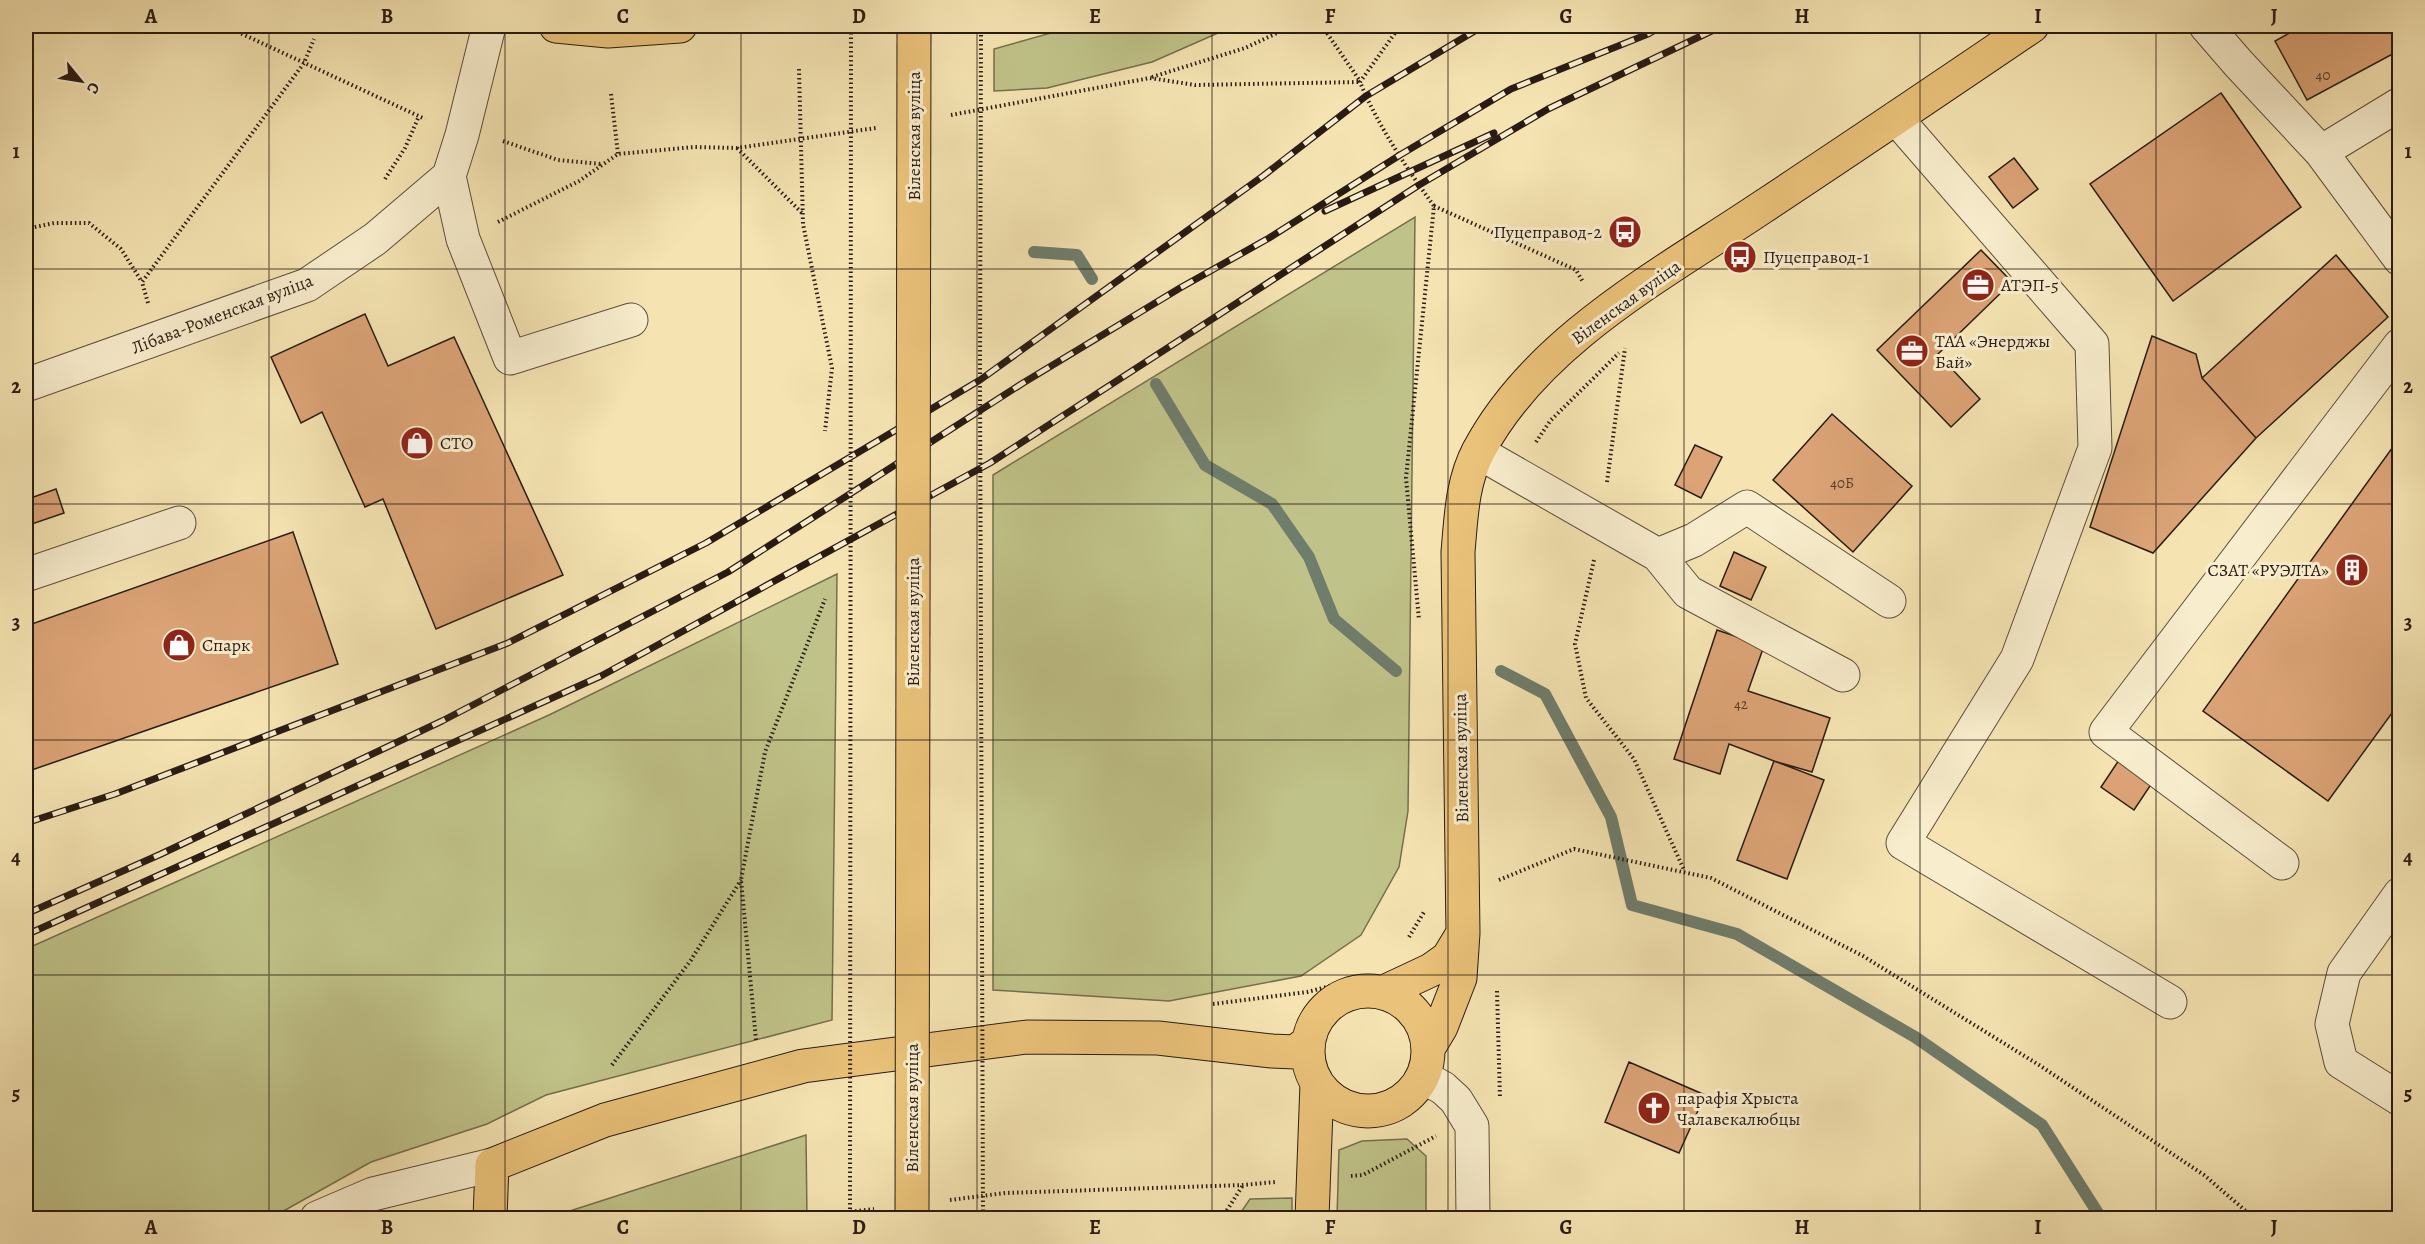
<svg xmlns="http://www.w3.org/2000/svg" width="2425" height="1244" viewBox="0 0 2425 1244" font-family="Alegreya,serif">
<style>
.green{fill:#c0c389;stroke:#746f4e;stroke-width:1.5}
.lines{fill:none;stroke-linecap:round;stroke-linejoin:round}
.stream{stroke:#6f7d6c;stroke-width:12}
.building{fill:#dba376;stroke:#291b14;stroke-width:1.5}
.minor-casing{stroke:#5c4d3c;stroke-width:35}
.major-casing{stroke:#291b14;stroke-width:35}
.path{stroke:#291b14;stroke-width:4;stroke-dasharray:1.5 3;stroke-linecap:butt}
.minor{stroke:#f8edcd;stroke-width:33}
.major{stroke:#eac279;stroke-width:33}
.rail-casing{stroke:#291b14;stroke-width:7}
.rail{stroke:#f8edcd;stroke-width:4.5;stroke-dasharray:14;stroke-linecap:butt}
.major-bridge-casing{stroke:#291b14;stroke-width:35;stroke-linecap:butt}
.path-bridge{stroke:#291b14;stroke-width:4;stroke-dasharray:1.5 3;stroke-linecap:butt}
.major-bridge{stroke:#eac279;stroke-width:33}
.grid{fill:none;stroke:#291b14;stroke-width:1.5;stroke-opacity:0.55}
.labels{text-anchor:middle;stroke-width:6;stroke-linejoin:round;paint-order:stroke}
.number-label{font-size:15px;fill:#563d2c}
.street-label{font-size:18px;fill:#291b14;stroke:#f8edcd}
.poi-label{font-size:18px;fill:#291b14;stroke:#f8edcd;text-anchor:start}
.neatline{fill:none;stroke:#291b14;stroke-width:2}
.grid-label{font-size:20px;text-anchor:middle;font-weight:bold;fill:#291b14}
</style>
<rect width="100%" height="100%" fill="#f5e4b2"/>
<filter id="stains"><feTurbulence type="fractalNoise" baseFrequency=".00333" numOctaves="4"/><feColorMatrix values="0 0 0 0 .2 0 0 0 0 .09 0 0 0 0 .02 0 0 0 .5 -.17"/></filter>
<radialGradient id="worn" r=".72"><stop offset=".6" stop-color="#630" stop-opacity="0"/><stop offset="1" stop-color="#630" stop-opacity=".3"/></radialGradient>
<!-- green -->
<path class="green" d="M 1076,26 L 1234,26 L 1152,62 L 1047,88 L 994,91 L 994,49 Z
M 1415,217 L 1408,811 L 1399,867 L 1361,935 L 1301,976 L 1169,1001 L 993,990 L 993,475 Z
M 837,574 L 832,1020 L 546,1095 L 487,1124 L 371,1162 L 271,1218 L 26,1218 L 26,949 L 549,715 Z
M 806,1135 L 807,1218 L 548,1218 Z
M 1407,1139 L 1426,1156 L 1426,1218 L 1337,1218 L 1339,1150 L 1362,1141 Z
M 1292,1198 L 1292,1218 L 1237,1218 L 1250,1199 Z"/>
<g class="lines">
<!-- stream -->
<path class="stream" d="M 1034,252 L 1077,255 L 1092,279
M 1156,384 L 1205,465 L 1272,504 L 1309,557 L 1334,619 L 1396,671
M 1501,671 L 1545,694 L 1611,817 L 1632,905 L 1737,934 L 1915,1037 L 2042,1125 L 2101,1218"/>
</g>
<!-- building -->
<path class="building" d="M 2302,26 L 2398,26 L 2400,50 L 2307,100 L 2275,41 Z
M 2221,93 L 2301,207 L 2173,301 L 2090,184 Z
M 2014,158 L 2038,189 L 2013,208 L 1989,177 Z
M 1981,250 L 2012,282 L 1938,354 L 1980,399 L 1951,427 L 1877,350 Z
M 2336,255 L 2388,317 L 2256,438 L 2202,378 Z
M 365,314 L 388,366 L 454,337 L 563,575 L 436,629 L 383,499 L 365,507 L 322,412 L 301,423 L 271,357 Z
M 2152,336 L 2196,354 L 2202,378 L 2256,438 L 2153,553 L 2090,527 Z
M 1832,414 L 1912,486 L 1853,552 L 1773,480 Z
M 2400,437 L 2400,702 L 2328,801 L 2203,711 Z
M 1695,445 L 1722,457 L 1701,498 L 1675,485 Z
M 56,489 L 64,513 L 26,526 L 26,491 L 28,499 Z
M 293,532 L 338,664 L 26,772 L 26,626 Z
M 1734,552 L 1766,567 L 1751,600 L 1720,586 Z
M 1717,630 L 1764,646 L 1748,691 L 1830,718 L 1812,772 L 1774,761 L 1729,744 L 1720,774 L 1674,759 Z
M 2121,757 L 2154,780 L 2134,810 L 2101,787 Z
M 1774,761 L 1824,780 L 1787,879 L 1737,860 Z
M 1629,1062 L 1705,1095 L 1679,1153 L 1605,1122 Z"/>
<g class="lines">
<!-- minor casing -->
<g class="minor-casing">
<path id="minor" d="M 2206,26 L 2238,63 L 2321,152 L 2400,259
M 1896,118 L 2092,344 L 2095,448 L 2017,659 L 1903,843 L 2170,1002
M 2321,152 L 2400,104
M 449,176 L 463,239 L 510,358 L 631,320
M 26,385 L 307,285 L 375,239 L 449,176 L 462,135 L 489,26
M 1478,452 L 1658,555 L 1694,540 L 1747,507 L 1889,601
M 1658,555 L 1688,592 L 1843,675
M 26,575 L 179,523
M 2282,863 L 2106,732 L 2400,345
M 2400,894 L 2344,973 L 2332,1024 L 2341,1062 L 2400,1099
M 1423,1077 L 1443,1088 L 1456,1100 L 1472,1126 L 1473,1218
M 317,1218 L 373,1194 L 492,1165"/>
</g>
<!-- major casing -->
<g class="major-casing">
<path id="major" d="M 556,26 L 608,31 L 680,26
M1308 1051a60 60 0 1 1 120 0a60 60 0 1 1-120 0Z
M 1384,992 L 1431,970 L 1448,958 L 1463,933
M 1429,1047 L 1441,1027 L 1460,978 L 1463,933 L 1458,552 C 1461,518 1462,481 1479,450 C 1537,341 1661,275 1761,208 C 1852,148 1942,87 2032,26
M 490,1218 L 492,1165 L 605,1120 L 803,1066 L 1027,1037 L 1158,1038 L 1272,1051 L 1295,1052 L 1308,1042
M 1312,1218 L 1317,1083"/>
</g>
<!-- path -->
<path class="path" d="M 225,26 L 425,119
M 1322,26 L 1360,81
M 1400,26 L 1360,82 C 1377,124 1407,169 1434,206 L 1406,478 L 1419,620
M 799,69 L 803,224 L 832,368 L 825,431
M 1152,77 L 1245,48 L 1292,26
M 611,94 L 618,154
M 951,115 L 1150,78 L 1195,85 L 1360,82
M 503,141 L 558,160 L 601,164
M 737,148 L 803,214
M 385,179 L 405,148 L 419,116
M 1434,206 L 1576,270 L 1583,282
M 498,222 L 579,181 L 618,154 L 694,147 L 737,148 L 876,128
M 26,229 L 54,223 L 89,223 L 121,249 L 142,282
M 148,303 L 142,282 L 304,63 L 314,39
M 1536,442 L 1550,421 L 1619,353
M 1607,482 L 1625,348
M 1594,560 L 1575,644 L 1586,698 L 1634,759 L 1684,870
M 1499,880 L 1574,849 L 1711,878 L 1863,956 L 2039,1065 L 2204,1175 L 2254,1218
M 1409,937 L 1424,912
M 1497,991 L 1500,1098
M 1213,1004 L 1307,992 L 1350,981
M 756,1040 L 741,880 L 765,752 L 825,599
M 612,1065 L 691,960 L 741,880
M 1351,1176 L 1363,1175 L 1436,1136
M 950,1200 L 1005,1193 L 1243,1185 L 1275,1182
M 797,1218 L 874,1209
M 1222,1218 L 1243,1185"/>
<!-- minor -->
<use href="#minor" class="minor"/>
<!-- major -->
<use href="#major" class="major"/>
<!-- rail casing -->
<g class="rail-casing">
<path id="rail" d="M 1325,211 L 1494,133
M 26,823 L 115,794 L 508,643 L 706,543 L 980,380 L 1263,176 L 1366,96 L 1483,26
M 26,914 L 161,854 L 442,721 L 728,572 L 1023,383 L 1180,288 L 1269,238 L 1400,155 L 1511,89 L 1648,34 L 1662,26
M 26,935 L 601,676 L 990,463 L 1419,185 L 1548,109 L 1722,26"/>
</g>
<!-- rail -->
<use href="#rail" class="rail"/>
<!-- major-bridge casing -->
<g class="major-bridge-casing">
<path id="major-bridge" d="M 912,1218 L 914,26"/>
</g>
<!-- path-bridge -->
<path class="path-bridge" d="M 981,26 L 980,380 L 983,1218
M 850,1218 L 851,26"/>
<!-- major-bridge -->
<use href="#major-bridge" class="major-bridge"/>
</g>
<!-- grid -->
<path class="grid" d="M 269,26 L 269,1218M 505,26 L 505,1218M 741,26 L 741,1218M 977,26 L 977,1218M 1212,26 L 1212,1218M 1448,26 L 1448,1218M 1684,26 L 1684,1218M 1920,26 L 1920,1218M 2156,26 L 2156,1218M 26,269 L 2400,269M 26,504 L 2400,504M 26,740 L 2400,740M 26,975 L 2400,975"/>
<!-- icons -->
<defs>
<g id="bus-disc" transform="scale(1.725)"><circle r="9.5" fill="#8f2418" stroke="#f8edcd"/><path d="M-5-6H5V4H4V6H2V4H-2V6H-4V4H-5ZM-3.5-4V0h7V-4ZM-3.5 1.2v1.5H-2V1.2ZM2 1.2v1.5H3.5V1.2Z" fill="#fff"/></g>
<g id="office-disc" transform="scale(1.725)"><circle r="9.5" fill="#8f2418" stroke="#f8edcd"/><path d="M-6-3h4V-5.5h4V-3h4V5H-6ZM-1-4.5V-3h2v-1.5ZM-6 0V1H6V0Z" fill="#fff"/></g>
<g id="shop-disc" transform="scale(1.725)"><circle r="9.5" fill="#8f2418" stroke="#f8edcd"/><path d="M-5-2.5h2.3a2.7 3.5 0 0 1 5.4 0H5L5.5 6h-11ZM-1.5-2.5h3a1.5 2.3 0 0 0-3 0Z" fill="#fff"/></g>
<g id="building-disc" transform="scale(1.725)"><circle r="9.5" fill="#8f2418" stroke="#f8edcd"/><path d="M-4-6H4V6H1V3H-1V6H-4ZM-2.5-4.3h1.7v1.8h-1.7ZM.8-4.3h1.7v1.8H.8ZM-2.5-1h1.7V.8h-1.7ZM.8-1h1.7V.8H.8Z" fill="#fff"/></g>
<g id="church-disc" transform="scale(1.725)"><circle r="9.5" fill="#8f2418" stroke="#f8edcd"/><path d="M-1.2-6h2.4v3.5h3.3v2.4h-3.3V6h-2.4V-.1h-3.3v-2.4h3.3Z" fill="#fff"/></g>
</defs>
<g fill-rule="evenodd">
<use href="#bus-disc" x="1625" y="232"/>
<use href="#bus-disc" x="1740" y="257"/>
<use href="#office-disc" x="1978" y="285"/>
<use href="#office-disc" x="1912" y="351"/>
<use href="#shop-disc" x="417" y="443"/>
<use href="#building-disc" x="2352" y="570"/>
<use href="#shop-disc" x="179" y="645"/>
<use href="#church-disc" x="1654" y="1108"/>
</g>
<g class="labels">
<!-- number labels -->
<g class="number-label">
<text x="2323" y="80">40</text>
<text x="1842" y="488">40Б</text>
<text x="1741" y="709">42</text>
</g>
<!-- street labels -->
<g class="street-label">
<text transform="translate(914 136) rotate(-90)" y="6">Віленская вуліца</text>
<text transform="translate(1626 302) rotate(-36)" y="6">Віленская вуліца</text>
<text transform="translate(222 314) rotate(-21)" y="6">Лібава-Роменская вуліца</text>
<text transform="translate(913 622) rotate(-90)" y="6">Віленская вуліца</text>
<text transform="translate(1461 758) rotate(-91)" y="6">Віленская вуліца</text>
<text transform="translate(912 1108) rotate(-90)" y="6">Віленская вуліца</text>
</g>
<!-- poi labels -->
<g class="poi-label">
<text x="1602" y="238" text-anchor="end">Пуцеправод-2</text>
<text x="1763" y="263">Пуцеправод-1</text>
<text x="2001" y="291">АТЭП-5</text>
<text x="1935" y="347">ТАА «Энерджы<tspan x="1935" dy="21">Бай»</tspan></text>
<text x="440" y="449">СТО</text>
<text x="2329" y="576" text-anchor="end">СЗАТ «РУЭЛТА»</text>
<text x="202" y="651">Спарк</text>
<text x="1677" y="1104">парафія Хрыста<tspan x="1677" dy="21">Чалавекалюбцы</tspan></text>
</g>
</g>
<!-- margin -->
<rect width="2425" height="1244" fill="none" stroke="#f5e4b2" stroke-width="66"/>
<!-- north arrow -->
<g transform="translate(81 81) rotate(120)" stroke="#f8edcd" stroke-width="4.5" paint-order="stroke">
<path d="M0-4.5L10 22L0 15L-10 22Z" fill="#291b14"/>
<text y="-9" font-size="16" font-weight="bold" text-anchor="middle" fill="#291b14">С</text>
</g>
<rect x="33" y="33" width="2359" height="1178" class="neatline"/>
<g class="grid-label">
<text x="151" y="23">A</text>
<text x="387" y="23">B</text>
<text x="623" y="23">C</text>
<text x="859" y="23">D</text>
<text x="1095" y="23">E</text>
<text x="1330" y="23">F</text>
<text x="1566" y="23">G</text>
<text x="1802" y="23">H</text>
<text x="2038" y="23">I</text>
<text x="2274" y="23">J</text>
<text x="16" y="158">1</text>
<text x="2408" y="158">1</text>
<text x="16" y="393">2</text>
<text x="2408" y="393">2</text>
<text x="16" y="629">3</text>
<text x="2408" y="629">3</text>
<text x="16" y="864">4</text>
<text x="2408" y="864">4</text>
<text x="16" y="1100">5</text>
<text x="2408" y="1100">5</text>
<text x="151" y="1234">A</text>
<text x="387" y="1234">B</text>
<text x="623" y="1234">C</text>
<text x="859" y="1234">D</text>
<text x="1095" y="1234">E</text>
<text x="1330" y="1234">F</text>
<text x="1566" y="1234">G</text>
<text x="1802" y="1234">H</text>
<text x="2038" y="1234">I</text>
<text x="2274" y="1234">J</text>
</g>
<rect width="100%" height="100%" filter="url(#stains)"/>
<rect width="100%" height="100%" fill="url(#worn)"/>
</svg>
